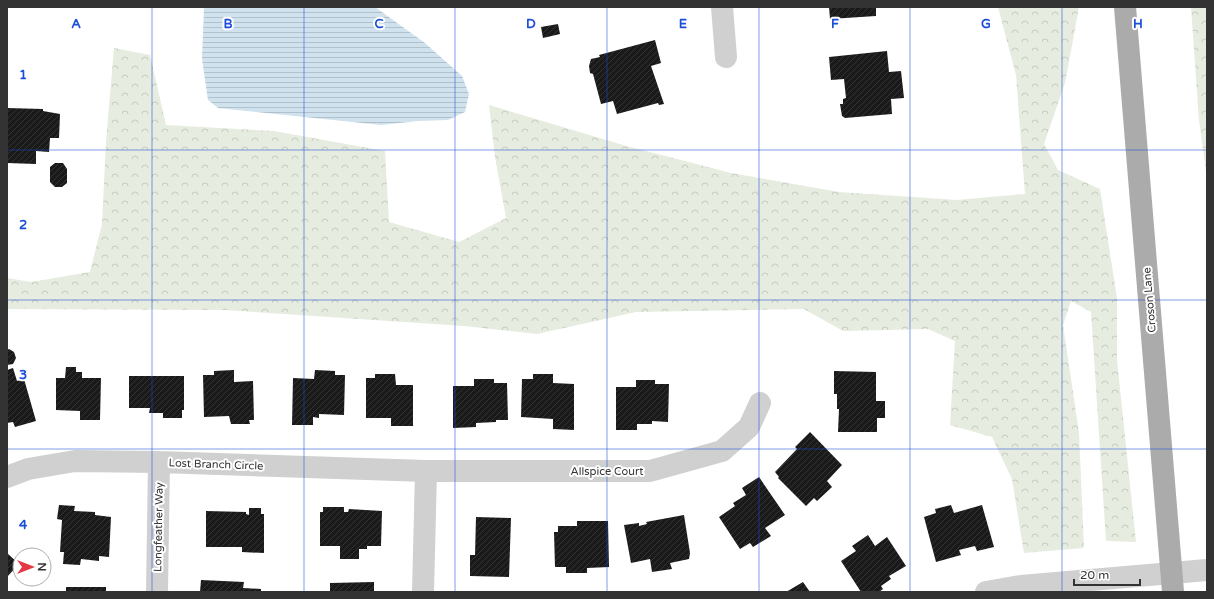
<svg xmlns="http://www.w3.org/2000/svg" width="1214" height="599" viewBox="0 0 1214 599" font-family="'Varela Round',sans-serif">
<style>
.forest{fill:url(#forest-crowns)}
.water{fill:url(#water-rules)}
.building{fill:url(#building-hatch)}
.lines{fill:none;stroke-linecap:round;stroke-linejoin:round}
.minor{stroke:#d0d0d0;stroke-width:22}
.major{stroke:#ababab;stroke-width:22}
.grid{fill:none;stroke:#1d4ed8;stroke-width:1;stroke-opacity:0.55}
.labels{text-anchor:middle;stroke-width:4;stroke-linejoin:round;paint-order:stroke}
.street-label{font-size:11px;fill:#333;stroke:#fff}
.grid-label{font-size:13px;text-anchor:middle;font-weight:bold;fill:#1d4ed8;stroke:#fff;stroke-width:4;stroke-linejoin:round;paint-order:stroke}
</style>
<defs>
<pattern id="forest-crowns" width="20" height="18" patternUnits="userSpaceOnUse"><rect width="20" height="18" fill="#e6ecdf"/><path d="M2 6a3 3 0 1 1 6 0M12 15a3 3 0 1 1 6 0" fill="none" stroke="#c6cbc0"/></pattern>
<pattern id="water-rules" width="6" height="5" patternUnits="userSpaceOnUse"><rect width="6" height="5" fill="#cfe2ee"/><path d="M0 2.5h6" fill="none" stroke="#b2c2cd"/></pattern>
<pattern id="building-hatch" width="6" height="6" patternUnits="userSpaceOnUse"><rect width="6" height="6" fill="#1a1a1a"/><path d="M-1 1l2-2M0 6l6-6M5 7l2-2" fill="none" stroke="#333"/></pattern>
</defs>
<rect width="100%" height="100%" fill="#fff"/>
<!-- forest -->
<path class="forest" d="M 998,7 L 1079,7 L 1065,83 L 1044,144 L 1058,170 L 1100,189 L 1117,298 L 1117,360 L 1136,542 L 1106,541 L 1091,312 L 1071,301 L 1063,325 L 1079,433 L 1084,548 L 1024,553 L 1012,479 L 992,437 L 950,425 L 955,341 L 928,329 L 843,331 L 804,309 L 636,312 L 537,334 L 464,326 L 226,310 L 7,309 L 7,278 L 31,282 L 90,272 L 102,224 L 106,142 L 114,48 L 150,55 L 166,125 L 274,131 L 385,151 L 389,222 L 459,242 L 506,218 L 495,157 L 489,105 L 623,145 L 731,173 L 839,192 L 957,200 L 1025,194 L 1016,75 Z
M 1191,7 L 1207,7 L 1207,180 L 1199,120 Z"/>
<!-- water -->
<path class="water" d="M 204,7 L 375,7 L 425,43 L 462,76 L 469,94 L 465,112 L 448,120 L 418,121 L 381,125 L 218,108 L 208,100 L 202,59 Z"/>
<!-- building -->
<path class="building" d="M 829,7 L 876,7 L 876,16 L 830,19 Z
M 558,24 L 560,34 L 543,38 L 541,27 Z
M 655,40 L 661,63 L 651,66 L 664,104 L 659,105 L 658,103 L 617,114 L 613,101 L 601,104 L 593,74 L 590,73 L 589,66 L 591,59 L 600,57 L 599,55 Z
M 887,51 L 889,72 L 901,71 L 904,98 L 891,99 L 892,114 L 845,118 L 842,116 L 840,104 L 843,104 L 843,99 L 846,98 L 844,79 L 831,80 L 829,57 Z
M 7,108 L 43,109 L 43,111 L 60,114 L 59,138 L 50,138 L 49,152 L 36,151 L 36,164 L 7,163 Z
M 55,163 L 63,163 L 67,169 L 67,183 L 62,187 L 55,187 L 50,182 L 50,167 Z
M 9,349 L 14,352 L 16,358 L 13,364 L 7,365 L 7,350 Z
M 66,367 L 76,367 L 76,372 L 82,372 L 82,378 L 101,378 L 100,420 L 80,420 L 80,411 L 56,410 L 56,378 L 65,378 Z
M 13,368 L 17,381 L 24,379 L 36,421 L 15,427 L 13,422 L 7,423 L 7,370 Z
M 234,370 L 234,382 L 253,381 L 254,420 L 249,420 L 250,424 L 231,424 L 229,416 L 204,417 L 203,375 L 214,375 L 214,371 Z
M 315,370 L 335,371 L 335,375 L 345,375 L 344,415 L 319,414 L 319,418 L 313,417 L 313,425 L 292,425 L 293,378 L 314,379 Z
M 834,371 L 876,372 L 876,401 L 885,401 L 885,418 L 877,418 L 877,432 L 838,432 L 839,409 L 837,409 L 837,394 L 834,394 Z
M 375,374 L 395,374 L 396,385 L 413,385 L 413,426 L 391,426 L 391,418 L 366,418 L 366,378 L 375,378 Z
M 533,374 L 553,374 L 553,383 L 574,384 L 574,430 L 553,429 L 553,419 L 521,417 L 522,379 L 533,379 Z
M 129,376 L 184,376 L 184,410 L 182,410 L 182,418 L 163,418 L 163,413 L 149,413 L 150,408 L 129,408 Z
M 474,379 L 494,379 L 494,383 L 507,383 L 508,420 L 496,420 L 496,422 L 476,423 L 476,427 L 453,428 L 453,386 L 474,386 Z
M 636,380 L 655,380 L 655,384 L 669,384 L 668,422 L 652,421 L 652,424 L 637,424 L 637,430 L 616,430 L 616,387 L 636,387 Z
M 810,432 L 842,465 L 827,481 L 832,487 L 817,501 L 814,498 L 806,506 L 778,478 L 779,477 L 775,472 L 797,449 L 795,447 Z
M 759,477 L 785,515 L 765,528 L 771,536 L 753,547 L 750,543 L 740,549 L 719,517 L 735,506 L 733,503 L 746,495 L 742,488 Z
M 59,505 L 75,506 L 74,511 L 95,512 L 95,515 L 111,517 L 109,557 L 99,556 L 99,561 L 81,559 L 80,565 L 63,564 L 64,552 L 60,552 L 62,520 L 57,519 Z
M 951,505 L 954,513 L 982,505 L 994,547 L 977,551 L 975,546 L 959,550 L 961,555 L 936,562 L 924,517 L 936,513 L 935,509 Z
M 323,507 L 344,507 L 344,512 L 348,512 L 349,509 L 382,511 L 381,546 L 367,546 L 367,549 L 359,549 L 359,559 L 340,559 L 340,546 L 320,546 L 320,512 L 323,512 Z
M 249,508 L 261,508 L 261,514 L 264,514 L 264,553 L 242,552 L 242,547 L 206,547 L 206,511 L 246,512 L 246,514 L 249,515 Z
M 684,515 L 690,553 L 689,559 L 670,563 L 672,569 L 652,572 L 650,559 L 631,563 L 624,525 L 639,523 L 639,526 L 647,524 L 646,522 Z
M 476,517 L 511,518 L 509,577 L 470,576 L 470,555 L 475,555 Z
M 577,521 L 608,521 L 609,567 L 587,568 L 587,573 L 566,573 L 566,567 L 555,567 L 554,532 L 558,532 L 558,526 L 577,526 Z
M 868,535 L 875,546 L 887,537 L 906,566 L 889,576 L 891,579 L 881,586 L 883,589 L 879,592 L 861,592 L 841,561 L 856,551 L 852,546 Z
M 7,553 L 19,564 L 7,577 Z
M 201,580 L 244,582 L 243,588 L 261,589 L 261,592 L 200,592 Z
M 374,582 L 374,592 L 330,592 L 330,583 Z
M 803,582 L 810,592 L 786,592 Z
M 66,587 L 106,587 L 106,592 L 66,592 Z"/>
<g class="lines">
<!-- minor -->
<path class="minor" d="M 722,7 L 726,57
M 7,477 L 28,469 L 75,461 L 159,462 L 426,471 L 650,471 L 722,451 L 749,427 L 760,403
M 157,592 L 159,462
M 423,592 L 426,471
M 986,592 L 1021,586 L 1207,570"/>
<!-- major -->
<path class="major" d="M 1125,7 L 1173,592"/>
</g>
<!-- grid -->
<path class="grid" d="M 152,7 L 152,592M 304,7 L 304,592M 455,7 L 455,592M 607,7 L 607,592M 759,7 L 759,592M 910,7 L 910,592M 1062,7 L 1062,592M 7,150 L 1207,150M 7,300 L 1207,300M 7,449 L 1207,449"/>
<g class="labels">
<!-- street labels -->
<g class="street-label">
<text transform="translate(1149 300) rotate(-95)" y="4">Croson Lane</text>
<text transform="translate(216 464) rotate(2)" y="4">Lost Branch Circle</text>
<text x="607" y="475">Allspice Court</text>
<text transform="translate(158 527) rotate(-89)" y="4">Longfeather Way</text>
</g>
</g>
<g class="grid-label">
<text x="76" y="28">A</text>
<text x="228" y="28">B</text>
<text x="379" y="28">C</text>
<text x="531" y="28">D</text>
<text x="683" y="28">E</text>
<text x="835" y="28">F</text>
<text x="986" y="28">G</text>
<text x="1138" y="28">H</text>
<text x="23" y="79">1</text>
<text x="23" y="229">2</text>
<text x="23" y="379">3</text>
<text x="23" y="529">4</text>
</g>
<!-- border -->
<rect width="1214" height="599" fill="none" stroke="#333333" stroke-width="16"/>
<!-- north arrow -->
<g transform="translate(32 567) rotate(90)"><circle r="19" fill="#ffffff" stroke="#adadad"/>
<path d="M0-3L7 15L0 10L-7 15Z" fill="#e63946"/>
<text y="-6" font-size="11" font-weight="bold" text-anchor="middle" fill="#333333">N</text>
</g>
<!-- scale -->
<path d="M1074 579v6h66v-6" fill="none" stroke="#333333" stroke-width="2"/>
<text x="1080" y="579" font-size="12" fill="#333333" stroke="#ffffff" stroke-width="3" paint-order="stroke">20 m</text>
</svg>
